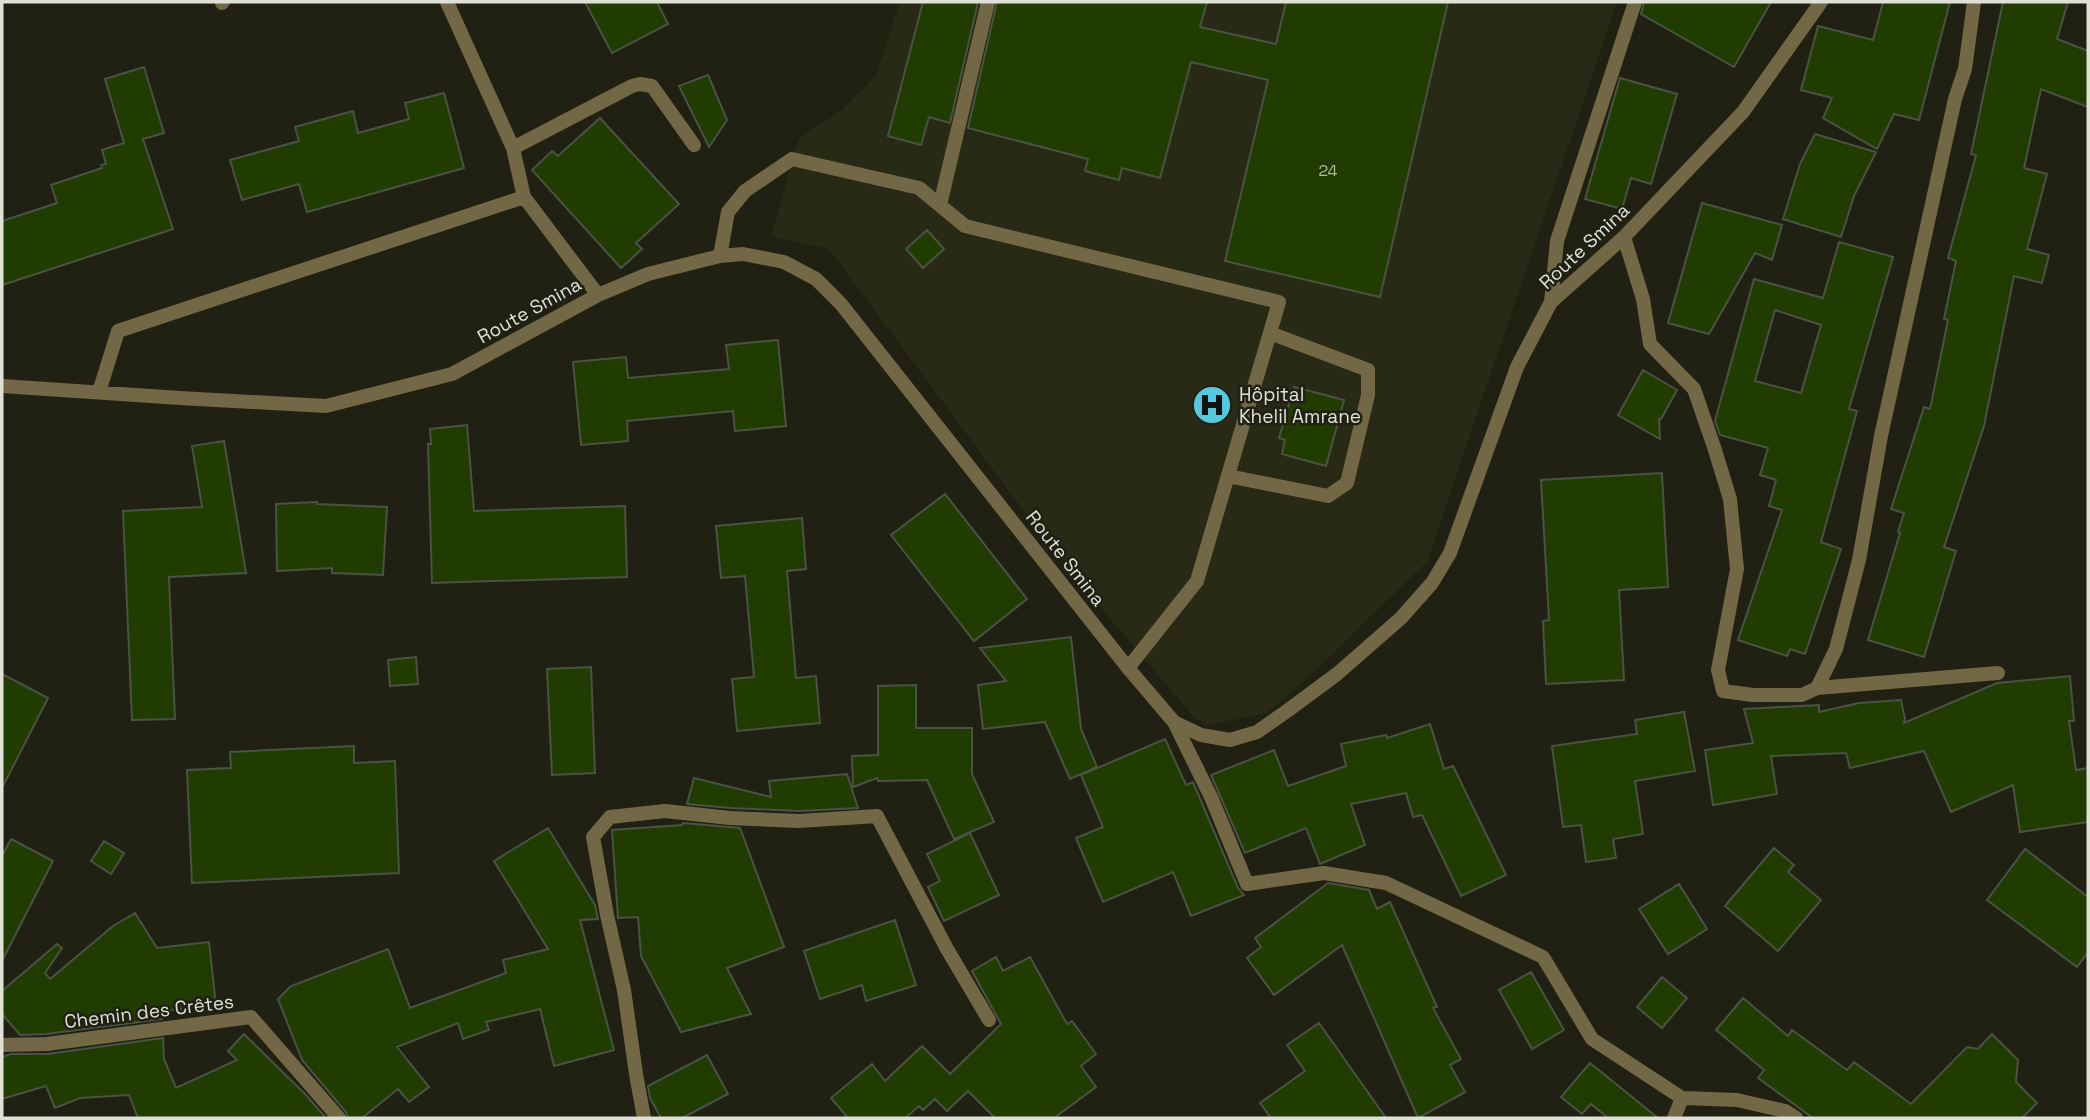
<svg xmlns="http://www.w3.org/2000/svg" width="2090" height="1120" viewBox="0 0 2090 1120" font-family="'Space Grotesk',sans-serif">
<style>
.built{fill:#282a15}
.building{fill:#203c00;stroke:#4a5244;stroke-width:2;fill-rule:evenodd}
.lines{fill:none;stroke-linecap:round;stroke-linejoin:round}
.service{stroke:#736846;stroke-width:14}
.minor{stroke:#736846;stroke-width:14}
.labels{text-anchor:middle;stroke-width:5;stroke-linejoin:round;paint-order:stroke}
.number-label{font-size:16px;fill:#afb7a0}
.street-label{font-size:19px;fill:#dfe0d6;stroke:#202113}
.poi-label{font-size:19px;fill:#dfe0d6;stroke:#202113;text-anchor:start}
</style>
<rect width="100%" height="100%" fill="#202113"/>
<!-- built -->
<path class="built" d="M 900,2 L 1617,2 L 1427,562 L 1303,682 L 1267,713 L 1208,725 L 1195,718 L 1061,561 L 829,249 L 772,236 L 795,148 L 801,137 L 841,111 L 876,75 Z"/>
<!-- building -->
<path class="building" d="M 585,2 L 657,2 L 668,24 L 612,53 Z
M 923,2 L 978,2 L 950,123 L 929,117 L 921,145 L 888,136 Z
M 997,2 L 1207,2 L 1200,27 L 1276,44 L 1286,2 L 1448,2 L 1380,297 L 1225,261 L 1268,80 L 1191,62 L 1160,178 L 1122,168 L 1119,180 L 1085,171 L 1088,159 L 968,128 Z
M 1644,2 L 1771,2 L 1734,67 L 1641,14 Z
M 1883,2 L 1950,2 L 1919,120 L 1894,114 L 1877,149 L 1823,118 L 1832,98 L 1801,90 L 1818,26 L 1873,40 Z
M 2003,2 L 2068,2 L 2057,39 L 2088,51 L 2088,107 L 2041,89 L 2024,168 L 2047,174 L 2027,249 L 2049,255 L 2042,283 L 2014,276 L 1984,426 L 1944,547 L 1956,551 L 1924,657 L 1868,640 L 1900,533 L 1898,532 L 1904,513 L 1891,509 L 1924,407 L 1930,409 L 1948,320 L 1944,319 L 1956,261 L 1948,258 L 1976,155 L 1971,154 Z
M 144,67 L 164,133 L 143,139 L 173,229 L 2,285 L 2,221 L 57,203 L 51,185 L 102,168 L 101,165 L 106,164 L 102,150 L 124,143 L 105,79 Z
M 708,75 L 727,120 L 709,147 L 679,86 Z
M 1620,78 L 1677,94 L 1651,184 L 1631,178 L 1622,209 L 1585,199 Z
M 444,93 L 464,168 L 307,212 L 299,184 L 242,200 L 230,160 L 299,141 L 295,127 L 353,111 L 358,133 L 409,119 L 405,103 Z
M 600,118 L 679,204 L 636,243 L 642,249 L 621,268 L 532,170 L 552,151 L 558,156 Z
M 1815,134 L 1876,152 L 1854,196 L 1841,237 L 1783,219 L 1800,164 Z
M 1702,203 L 1782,225 L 1772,260 L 1755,253 L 1709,334 L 1668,323 Z
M 927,230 L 944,249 L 923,268 L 906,249 Z
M 1839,242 L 1893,257 L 1849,409 L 1857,411 L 1821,542 L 1841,549 L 1805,654 L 1790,649 L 1787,656 L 1738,640 L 1782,510 L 1769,506 L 1776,480 L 1760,475 L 1768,448 L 1720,435 L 1715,421 L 1754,279 L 1823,298 ZM 1775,310 L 1821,325 L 1801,393 L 1755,381 Z
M 778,340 L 786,426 L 735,431 L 733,411 L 627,421 L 628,441 L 581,445 L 573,362 L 626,357 L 628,378 L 729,369 L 726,345 Z
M 1643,370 L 1677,390 L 1661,419 L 1659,419 L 1660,439 L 1618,415 Z
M 1294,387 L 1344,400 L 1326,466 L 1282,454 L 1285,440 L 1279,438 Z
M 467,425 L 474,511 L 625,506 L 627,577 L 432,583 L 428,444 L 431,444 L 430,429 Z
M 224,441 L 246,573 L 169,577 L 175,719 L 132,720 L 123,511 L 202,507 L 192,446 Z
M 1662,473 L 1668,587 L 1619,590 L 1624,680 L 1546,684 L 1543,621 L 1549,620 L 1541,480 Z
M 945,494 L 1027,599 L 974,641 L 891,535 Z
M 317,502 L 317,504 L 387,507 L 383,575 L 332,573 L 332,568 L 277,571 L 276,504 Z
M 802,518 L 806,569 L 787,571 L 796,678 L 816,676 L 820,723 L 737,731 L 732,679 L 754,677 L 745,576 L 721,578 L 716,526 Z
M 1071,637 L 1081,729 L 1097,767 L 1070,779 L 1045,722 L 983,729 L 978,685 L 1006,681 L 980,648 Z
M 416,657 L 418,684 L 390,686 L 388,660 Z
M 591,667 L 595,773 L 552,775 L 547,669 Z
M 2,674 L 48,698 L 2,788 Z
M 2070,676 L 2074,721 L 2069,721 L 2076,770 L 2088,768 L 2088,822 L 2020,832 L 2013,785 L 1951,812 L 1924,751 L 1850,768 L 1846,753 L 1771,756 L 1777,794 L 1713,805 L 1705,750 L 1753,743 L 1744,709 L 1819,705 L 1819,712 L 1859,703 L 1901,700 L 1905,719 L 1904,723 L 1997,683 Z
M 916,685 L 916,728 L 972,728 L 972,774 L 994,822 L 954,839 L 927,780 L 878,781 L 877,778 L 853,787 L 852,756 L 878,755 L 878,686 Z
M 1684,712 L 1695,771 L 1635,781 L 1643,834 L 1613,839 L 1616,858 L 1586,862 L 1581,825 L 1563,827 L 1552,746 L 1637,734 L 1635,720 Z
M 1430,724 L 1444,769 L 1453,766 L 1506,875 L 1461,896 L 1422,815 L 1413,817 L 1406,793 L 1351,804 L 1365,845 L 1320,864 L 1306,828 L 1245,853 L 1211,775 L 1274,750 L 1288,786 L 1346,766 L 1341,744 L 1386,735 L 1387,738 Z
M 1165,739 L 1186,785 L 1193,782 L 1238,888 L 1244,895 L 1191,916 L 1173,872 L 1103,902 L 1076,838 L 1103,827 L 1081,775 Z
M 354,746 L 354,763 L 395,761 L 399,873 L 192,883 L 187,770 L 231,768 L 230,752 Z
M 847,774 L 858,808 L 799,811 L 731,808 L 687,804 L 694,778 L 771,797 L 769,781 Z
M 683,823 L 740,828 L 784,947 L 727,968 L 751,1014 L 681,1032 L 641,956 L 638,917 L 618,918 L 612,830 L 682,825 Z
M 548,828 L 595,905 L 598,919 L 580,920 L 614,1050 L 554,1066 L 540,1009 L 486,1022 L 489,1030 L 463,1039 L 458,1023 L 397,1047 L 429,1087 L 409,1102 L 398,1089 L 362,1118 L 348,1118 L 346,1112 L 302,1060 L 278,999 L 291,986 L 388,949 L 410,1008 L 506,973 L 503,960 L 548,949 L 494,861 Z
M 970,833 L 999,895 L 944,921 L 928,887 L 940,881 L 927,854 Z
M 11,839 L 53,861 L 2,961 L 2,856 Z
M 104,841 L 124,853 L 111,874 L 91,861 Z
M 1774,848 L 1794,865 L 1788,872 L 1821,900 L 1778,951 L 1725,906 Z
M 2025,849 L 2088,897 L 2088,952 L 2077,967 L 1987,900 Z
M 1328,883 L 1369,890 L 1377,909 L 1390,902 L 1437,1007 L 1433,1008 L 1461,1059 L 1450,1065 L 1465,1092 L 1418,1118 L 1342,945 L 1274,995 L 1247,958 L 1261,947 L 1255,938 Z
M 1679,884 L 1707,929 L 1668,954 L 1639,909 Z
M 135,913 L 157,948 L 209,942 L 216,1005 L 162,1011 L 162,1019 L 46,1034 L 20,1035 L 2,1014 L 2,991 L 57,944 L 62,948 L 45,973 L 50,979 L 113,926 Z
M 895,920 L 916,985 L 866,1001 L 862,985 L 820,999 L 804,951 Z
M 996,957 L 1003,971 L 1030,957 L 1067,1024 L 1072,1021 L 1096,1054 L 1081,1066 L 1096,1087 L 1054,1118 L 995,1118 L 968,1091 L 947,1111 L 935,1099 L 923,1110 L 919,1106 L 905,1118 L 848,1118 L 831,1098 L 872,1064 L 885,1081 L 922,1046 L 950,1074 L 1001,1024 L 972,971 Z
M 1531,972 L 1564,1030 L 1532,1049 L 1499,990 Z
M 1662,977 L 1687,998 L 1662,1028 L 1637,1007 Z
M 1743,998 L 1788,1036 L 1792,1030 L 1847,1070 L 1854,1062 L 1911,1104 L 1967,1047 L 1978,1049 L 1992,1034 L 2018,1060 L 2016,1082 L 2037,1103 L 2022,1118 L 1813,1118 L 1758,1078 L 1764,1070 L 1716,1030 Z
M 1319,1023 L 1386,1118 L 1271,1118 L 1260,1103 L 1305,1071 L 1287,1045 Z
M 244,1034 L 305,1094 L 326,1118 L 138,1118 L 129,1095 L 80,1098 L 55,1108 L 46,1086 L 2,1099 L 2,1057 L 11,1054 L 48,1054 L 163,1038 L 164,1059 L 176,1088 L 237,1060 L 228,1051 Z
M 707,1055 L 728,1094 L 682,1118 L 661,1118 L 650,1098 L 648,1086 Z
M 1590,1063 L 1658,1118 L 1608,1118 L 1591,1104 L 1582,1114 L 1561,1097 Z"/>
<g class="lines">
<!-- service -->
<path class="service" d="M 940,205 L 988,2
M 720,256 L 728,212 L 745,191 L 792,159 L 919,188 L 965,226 L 1279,302 L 1197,581 L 1128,668
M 1228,476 L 1328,496 L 1347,483 L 1368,395 L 1368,370 L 1270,333"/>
<!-- minor -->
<path class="minor" d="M 447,2 L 513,148 L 524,197 L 598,295
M 222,3 L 223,2
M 513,148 L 632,86 L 640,84 L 652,86 L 694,145
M 1624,237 L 1643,299 L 1650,344 L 1694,389 L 1714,447 L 1730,499 L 1737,569 L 1718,670 L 1723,691 L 1753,695 L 1802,695 L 1817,688 L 1836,649 L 1859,560 L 1881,436 L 1955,99 L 1965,69 L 1974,2
M 1551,302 L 1557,241 L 1635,2
M 2,386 L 180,398 L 326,406 L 452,374 L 598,295 L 648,274 L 720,256 L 743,254 L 784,262 L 816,279 L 841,304 L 1128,668 L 1174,722 L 1201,735 L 1230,740 L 1257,732 L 1287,711 L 1337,674 L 1401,618 L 1432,583 L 1450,553 L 1517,367 L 1551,302 L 1624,237 L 1743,112 L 1821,2
M 99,392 L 118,331 L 524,197
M 1817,688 L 1998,673
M 1174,722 L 1211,797 L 1247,884 L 1324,873 L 1386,883 L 1543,957 L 1592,1039 L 1682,1098 L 1737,1100 L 1785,1111 L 1796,1118
M 2,1045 L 47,1044 L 251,1017 L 339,1118
M 644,1118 L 636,1074 L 624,990 L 607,915 L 593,837 L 610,817 L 665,811 L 730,818 L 799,821 L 877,816 L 947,949 L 989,1020
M 1674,1118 L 1682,1098"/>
</g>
<!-- icons -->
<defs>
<g id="hospital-disc" transform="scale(2.0125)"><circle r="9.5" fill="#55cadf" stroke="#202113"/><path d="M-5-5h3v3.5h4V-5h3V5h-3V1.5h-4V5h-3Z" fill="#111"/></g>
</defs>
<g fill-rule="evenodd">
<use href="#hospital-disc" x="1212" y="405"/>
</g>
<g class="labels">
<!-- number labels -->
<g class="number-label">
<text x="1328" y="176">24</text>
</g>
<!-- street labels -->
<g class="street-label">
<text transform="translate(1584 246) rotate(-43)" y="7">Route Smina</text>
<text transform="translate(529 310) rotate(-29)" y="7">Route Smina</text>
<text transform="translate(1066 558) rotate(52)" y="7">Route Smina</text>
<text transform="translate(149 1011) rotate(-7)" y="7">Chemin des Crêtes</text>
</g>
<!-- poi labels -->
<g class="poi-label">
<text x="1239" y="401">Hôpital<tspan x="1239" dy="22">Khelil Amrane</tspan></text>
</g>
</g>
<!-- border -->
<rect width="2090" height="1120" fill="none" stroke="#dfe0d6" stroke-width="7"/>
</svg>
